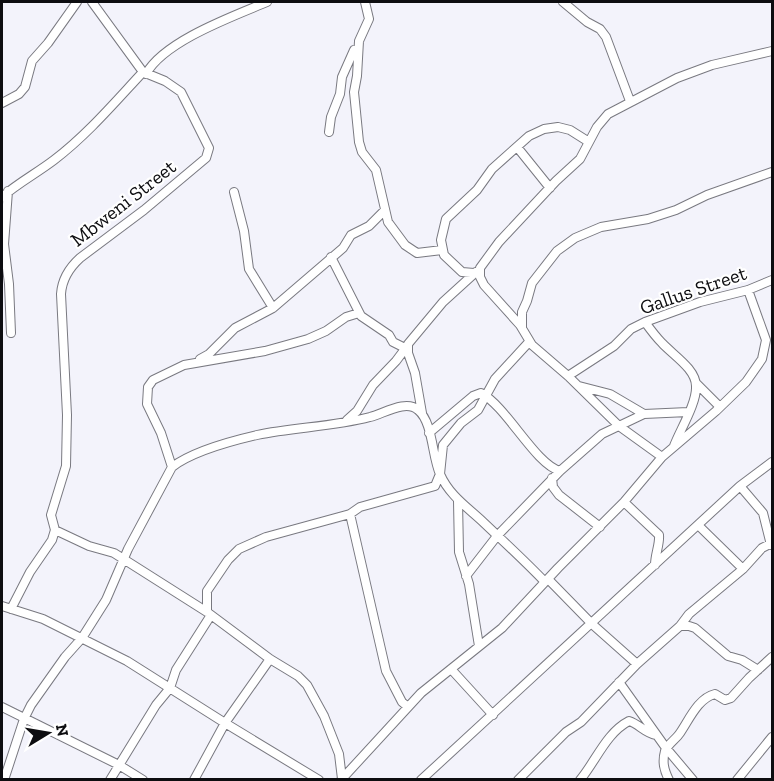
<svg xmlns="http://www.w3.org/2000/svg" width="774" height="781" viewBox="0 0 774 781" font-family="'Zilla Slab',serif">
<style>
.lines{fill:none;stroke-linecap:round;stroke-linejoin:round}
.minor-casing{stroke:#797980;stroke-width:10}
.minor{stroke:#fff;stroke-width:8}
.labels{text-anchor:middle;stroke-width:4.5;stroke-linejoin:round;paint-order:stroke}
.street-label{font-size:20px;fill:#0d0d10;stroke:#fff}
</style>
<rect width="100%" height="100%" fill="#f3f3fb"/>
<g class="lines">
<!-- minor casing -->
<g class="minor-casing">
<path id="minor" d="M 365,2 L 369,19 L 359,41 L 357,76 L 354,92 L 359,142 L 362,152 L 376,170 L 388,222 L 405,245 L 417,253 L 442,250
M 563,2 L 587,22 L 600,29 L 606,37 L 630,101
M 146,74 C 164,41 234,16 267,2
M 2,103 L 19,94 L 25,87 L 32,61 L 48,43 L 77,2
M 329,132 L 331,117 L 340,94 L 342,77 L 354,50
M 517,147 L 550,188
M 8,191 L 4,244 L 9,284 L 11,333
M 234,192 L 244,231 L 249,269 L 273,308
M 2,197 C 18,183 37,173 54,160 C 87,135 115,102 143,72
M 331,257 L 361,316 L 389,335 L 393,342 L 405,348
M 474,273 L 462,272 L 444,255 L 441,240 L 446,219 L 477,190 L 492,169 L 529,136 L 544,129 L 558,127 L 570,130 L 589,142
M 645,322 C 650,329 656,337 662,343 C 673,355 696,369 696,386 C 697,403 680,430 674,446
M 522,328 L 522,312 L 527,301 L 532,283 L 557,251 L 575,238 L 601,227 L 648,219 L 676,210 L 707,195 L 772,172
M 200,359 L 209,354 L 235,328 L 273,308 L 343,248 L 351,235 L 369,226 L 384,211
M 568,376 L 614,346 L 631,329 L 645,322 L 700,302 L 748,290 L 772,280
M 696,383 L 720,407
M 579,386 L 610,394 L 644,414 L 688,412
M 422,413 L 415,373 L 408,353 L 408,344 L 443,302 L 476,272
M 347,420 L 357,411 L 373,385 L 396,361 L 408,345
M 429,433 L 473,396 L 481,393 C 507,407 535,464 560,471
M 662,457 L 619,426 L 568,376 L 532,345 L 520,325 L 484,285 L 480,277 L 480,268 L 499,242 L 556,181 L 580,159 L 597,127 L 608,114 L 677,78 L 712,65 L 772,51
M 172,467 L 161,433 L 147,404 L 148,387 L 153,380 L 184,365 L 265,351 L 308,339 L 326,331 L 346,317 L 359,313
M 552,478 L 553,487 L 559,495 L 600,527
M 740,486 L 763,513 L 771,545
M 458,501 L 459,552 L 469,584 L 479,646
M 624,502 L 659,535 C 660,544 655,554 655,565
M 350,514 L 386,671 L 402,702 L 408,707
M 698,525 L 743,569
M 55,530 L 89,546 L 114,553 L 207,612 L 270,659 L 298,676 L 307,685 L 324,716 L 339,754 L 342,779
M 466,576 L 497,536 L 560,471 L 602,434 L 644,414
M 548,579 L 592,624 L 637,664
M 2,606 L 43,619 L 127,661 L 225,723 L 319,780
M 11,609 L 30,572 L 52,540 L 55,530 L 51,515 L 66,466 L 67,415 L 61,294 C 62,279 69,268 80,258 L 144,210 L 206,158 L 209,148 L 181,92 L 165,81 L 143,72 L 92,2
M 207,612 L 207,591 L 228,560 L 239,549 L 266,537 L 350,514 L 360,507 L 435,486 L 440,474 L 443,445 L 461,423 L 478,410 L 495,379 L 529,342
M 680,626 L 689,626 L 695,628 L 728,656 L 742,660 L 758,670
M 451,669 L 493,715
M 619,682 L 666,748 L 693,780
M 2,707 L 119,765 L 143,780
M 4,780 L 24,719 L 31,705 L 65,657 L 82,638 L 106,600 L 128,549 L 172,467 C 193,451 231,441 257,435 C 294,427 333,427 370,417 C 383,414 406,399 418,410 C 433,422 432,457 440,474 C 449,495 467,507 482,521 C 503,541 525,561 545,582
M 110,780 L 156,705 L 170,688 L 176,670 L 211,615
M 194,780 L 225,723 L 270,659
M 341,780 L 421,693 L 502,628 L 558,568 L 624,502 L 662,457 L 716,411 L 746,382 L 762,359 L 766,340 L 748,290
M 421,780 L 740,486 L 772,462
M 518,780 L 566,732 L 581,722 L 637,664 L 680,626 L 689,614 L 743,569 L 762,548 L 772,543
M 580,780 C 596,761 606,733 629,721 C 639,724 645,733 656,735
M 669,780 C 664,770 662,762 665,751 C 668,744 676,739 680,733 C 689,720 698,698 715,694 L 725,700 L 731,698 L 749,678 L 772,657
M 737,780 L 772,737"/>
</g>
<!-- minor -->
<use href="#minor" class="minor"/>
</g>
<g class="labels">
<!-- street labels -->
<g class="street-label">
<text transform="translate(123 203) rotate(-38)" y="7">Mbweni Street</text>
<text transform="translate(693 290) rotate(-19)" y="7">Gallus Street</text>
</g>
</g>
<!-- border -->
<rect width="774" height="781" fill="none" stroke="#0d0d10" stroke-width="6"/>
<!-- north arrow -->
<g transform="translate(48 733) rotate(79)" stroke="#ffffff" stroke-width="4.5" paint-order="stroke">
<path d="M0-4.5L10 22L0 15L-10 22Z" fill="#0d0d10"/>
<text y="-9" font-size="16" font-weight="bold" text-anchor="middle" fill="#0d0d10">N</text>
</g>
</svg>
